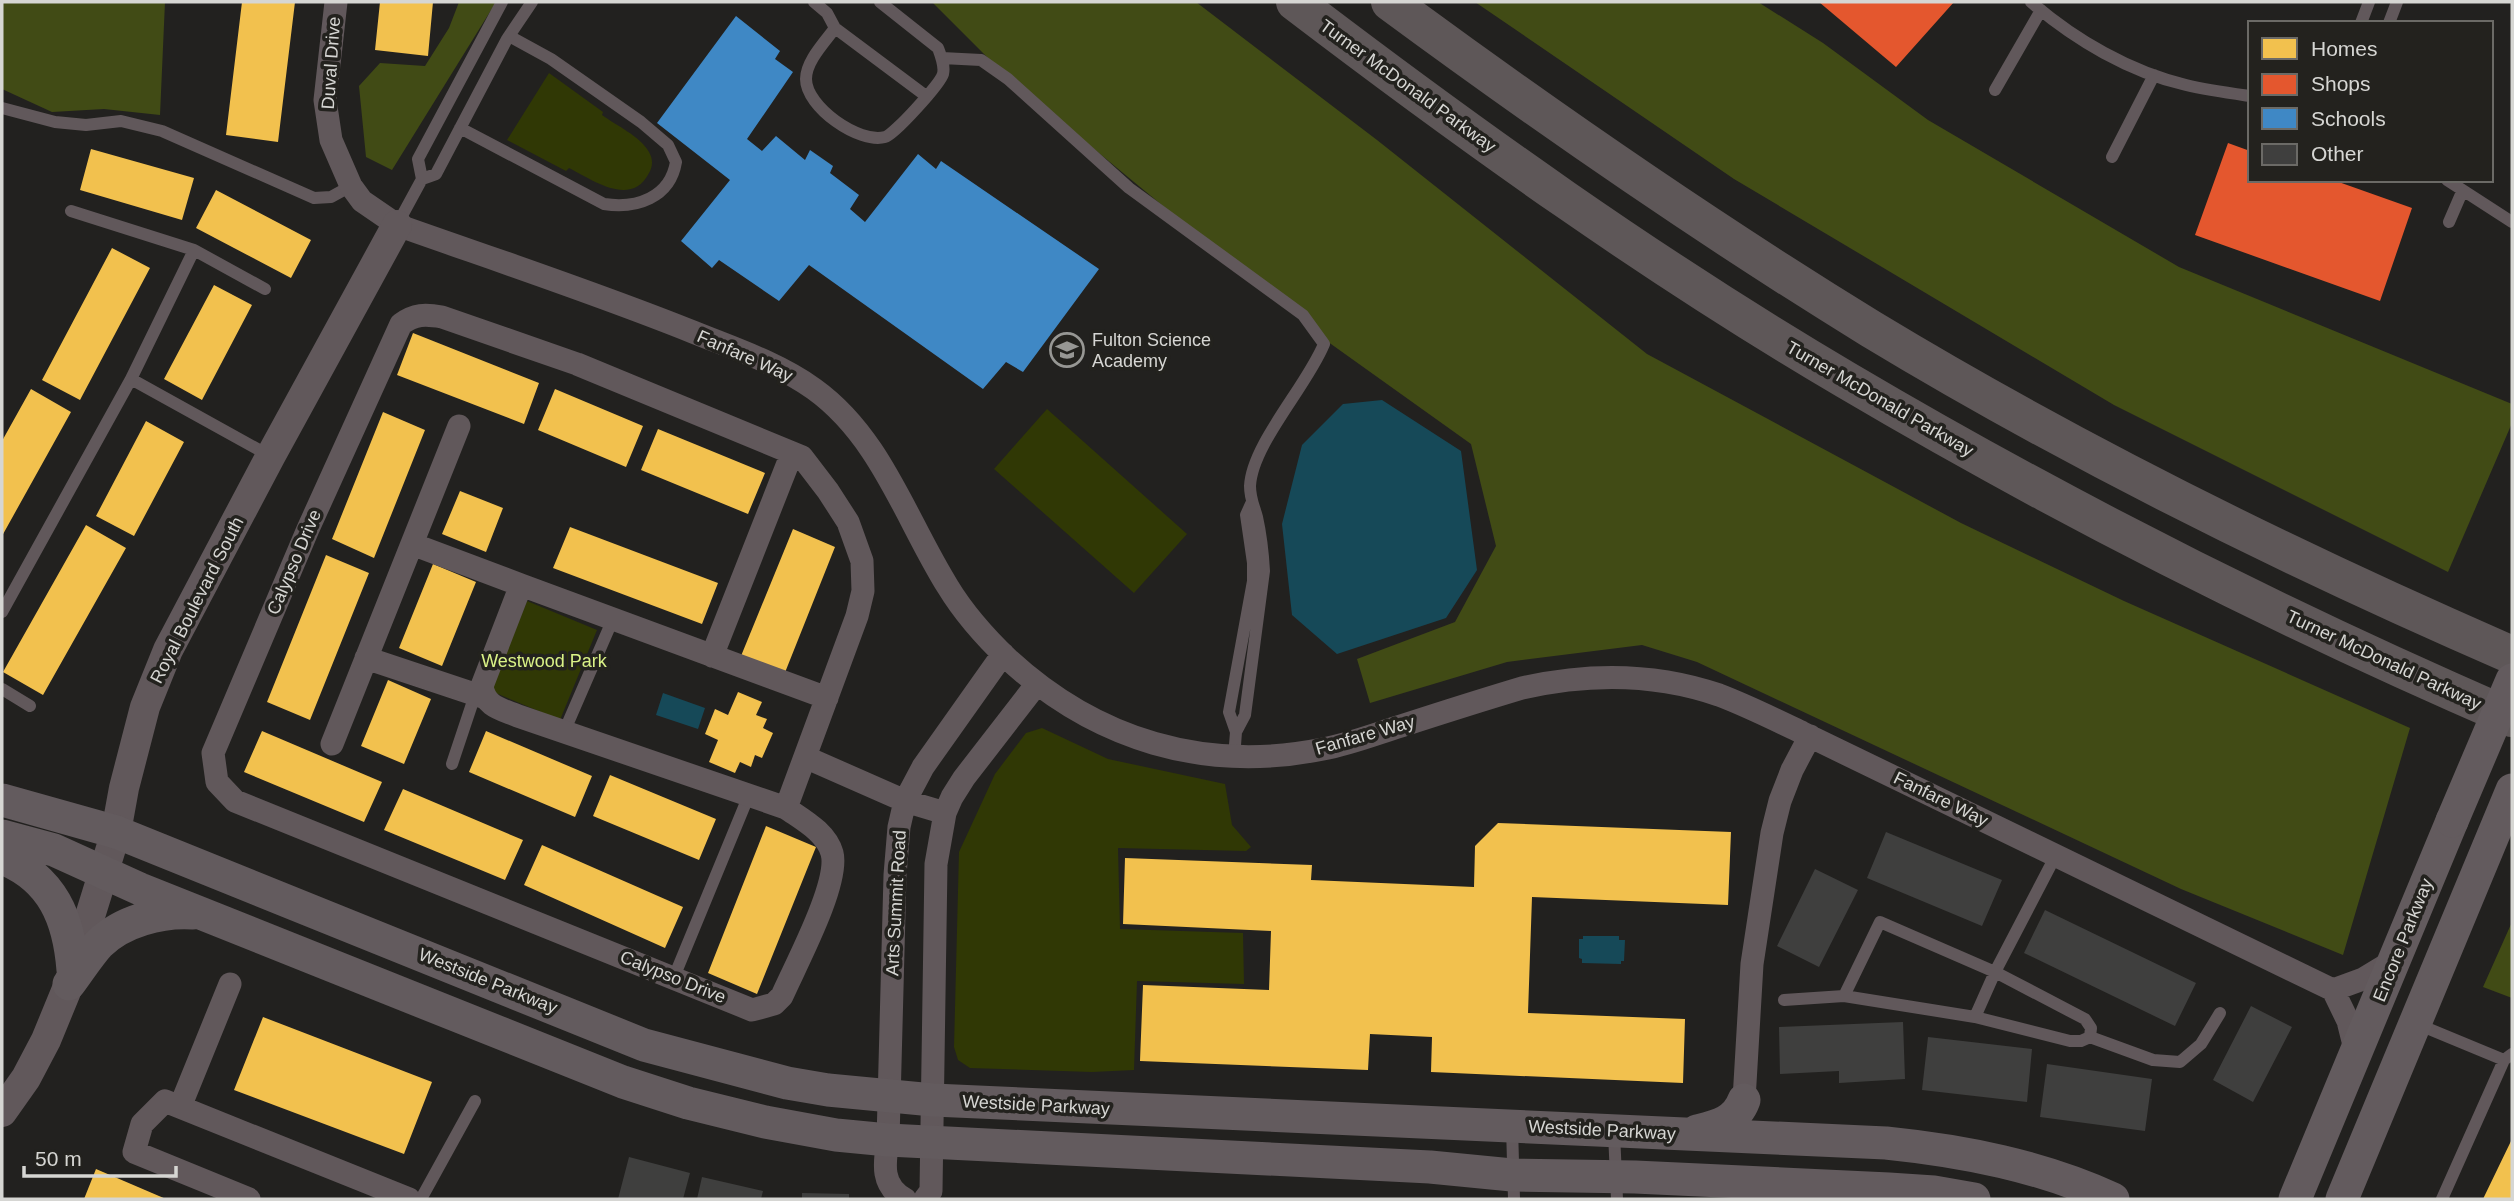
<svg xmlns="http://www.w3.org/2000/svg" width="2514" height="1201" viewBox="0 0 2514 1201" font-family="Helvetica,sans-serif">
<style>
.green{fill:#303805}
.forest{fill:#414b15}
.water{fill:#164958}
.homes{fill:#f2c14e}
.shops{fill:#e4572e}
.schools{fill:#3f88c5}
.building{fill:#3f3f3e}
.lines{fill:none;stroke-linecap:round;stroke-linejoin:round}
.service{stroke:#61585b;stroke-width:12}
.minor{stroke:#61585b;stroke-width:23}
.tertiary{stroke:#61585b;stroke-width:30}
.secondary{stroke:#635b5e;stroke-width:33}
.motorway{stroke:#5e5758;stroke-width:38}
.secondary-bridge{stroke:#635b5e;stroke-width:33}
.labels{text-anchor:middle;stroke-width:7;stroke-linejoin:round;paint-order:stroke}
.street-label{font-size:18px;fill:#d6d6d3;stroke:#23221e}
.poi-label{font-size:18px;fill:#d6d6d3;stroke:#23221e;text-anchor:start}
.park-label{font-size:18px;fill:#daf287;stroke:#23221e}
</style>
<rect width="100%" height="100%" fill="#22211f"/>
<!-- green -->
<path class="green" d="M 549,73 L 603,112 L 602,115 C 617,126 640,136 649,152 C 653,159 653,166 649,173 C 631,208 593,180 569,168 L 566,171 L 507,140 Z
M 1047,409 L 1187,534 L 1134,593 L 994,469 Z
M 527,601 L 597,630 L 560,720 L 491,691 Z
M 1042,728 L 1108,759 L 1225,784 L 1232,825 L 1251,847 L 1246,851 L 1118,848 L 1120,929 L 1243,933 L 1244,984 L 1137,981 L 1134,1070 L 1092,1072 L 970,1068 L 958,1060 L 954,1047 L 959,852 L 995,774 L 1026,733 Z"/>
<!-- forest -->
<path class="forest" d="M 2,2 L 165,2 L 160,115 L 104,109 L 52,112 L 2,89 Z
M 459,2 L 496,2 L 392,170 L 366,157 L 359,86 L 380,63 L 425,66 L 449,28 Z
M 932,2 L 1196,2 L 1377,140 L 1647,354 L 1961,523 L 2124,601 L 2410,728 L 2343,955 L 2181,889 L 1697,662 L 1642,645 L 1507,662 L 1370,703 L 1357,659 L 1455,622 L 1496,546 L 1471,444 L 1324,339 L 1007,77 Z
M 1475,2 L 1758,2 L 1823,43 L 1928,120 L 2179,267 L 2512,404 L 2512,423 L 2448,572 L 2114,405 L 1734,179 Z
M 2512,922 L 2512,998 L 2483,987 Z"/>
<!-- water -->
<path class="water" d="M 1382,400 L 1461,451 L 1477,570 L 1446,618 L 1337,654 L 1292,615 L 1282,524 L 1302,445 L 1343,404 Z
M 663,693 L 705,708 L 698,729 L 656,715 Z
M 1583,936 L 1619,936 L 1619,940 L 1625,940 L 1624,961 L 1621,961 L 1621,964 L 1582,963 L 1582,959 L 1579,958 L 1579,939 L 1583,939 Z"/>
<!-- homes -->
<path class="homes" d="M 242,2 L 295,2 L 278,142 L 226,135 Z
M 380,2 L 433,2 L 428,56 L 375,50 Z
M 91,149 L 194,178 L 182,220 L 80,190 Z
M 216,190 L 311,240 L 291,278 L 196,228 Z
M 112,248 L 150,268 L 80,400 L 42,380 Z
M 214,285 L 252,305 L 202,400 L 164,379 Z
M 413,333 L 539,383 L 524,424 L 397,375 Z
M 31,389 L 71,412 L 2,536 L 2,441 Z
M 555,389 L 643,426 L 626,467 L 538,430 Z
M 383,412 L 425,430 L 374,558 L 332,539 Z
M 146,421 L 184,442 L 134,536 L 96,516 Z
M 658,429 L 765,473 L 748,514 L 641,470 Z
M 460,491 L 503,508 L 486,552 L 442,534 Z
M 86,525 L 126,548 L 43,695 L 3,672 Z
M 570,527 L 718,583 L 702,624 L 553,568 Z
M 793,529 L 835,547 L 784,675 L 741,656 Z
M 326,555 L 369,573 L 310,720 L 267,702 Z
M 433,564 L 476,582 L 442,666 L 399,648 Z
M 388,680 L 431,699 L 404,764 L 361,746 Z
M 738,692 L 762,702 L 756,715 L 767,719 L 763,728 L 773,733 L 762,758 L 755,755 L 751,767 L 740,762 L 735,773 L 709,762 L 718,740 L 705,734 L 715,709 L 728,715 Z
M 262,731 L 382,782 L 364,822 L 244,772 Z
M 486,731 L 592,776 L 575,817 L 469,772 Z
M 610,775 L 716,819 L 699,860 L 593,816 Z
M 403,789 L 523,840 L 505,880 L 384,830 Z
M 1498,823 L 1731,832 L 1728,905 L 1532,897 L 1528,1013 L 1685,1019 L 1683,1083 L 1431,1072 L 1432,1037 L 1370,1034 L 1368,1070 L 1140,1061 L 1143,985 L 1269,990 L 1271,931 L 1123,924 L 1125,858 L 1312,865 L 1311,880 L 1474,887 L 1475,846 Z
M 766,826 L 816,847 L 757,994 L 708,973 Z
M 542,845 L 683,907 L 665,948 L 524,885 Z
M 263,1017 L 432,1082 L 404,1154 L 234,1090 Z
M 2512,1139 L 2512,1199 L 2483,1199 Z
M 96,1169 L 166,1199 L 84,1199 Z"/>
<!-- shops -->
<path class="shops" d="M 1819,2 L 1954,2 L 1896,67 Z
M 2228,143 L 2250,151 L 2250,180 L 2333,180 L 2412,208 L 2380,301 L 2195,235 Z"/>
<!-- schools -->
<path class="schools" d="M 736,16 L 780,51 L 775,59 L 793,72 L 747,139 L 762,151 L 776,136 L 805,160 L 810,150 L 833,166 L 830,173 L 859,195 L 850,209 L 865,222 L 918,154 L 936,169 L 941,161 L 1099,269 L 1023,372 L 1006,362 L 983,389 L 809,265 L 779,301 L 719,260 L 712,268 L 681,241 L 730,180 L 657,123 Z"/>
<!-- building -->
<path class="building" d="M 1886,832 L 2002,880 L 1982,926 L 1867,878 Z
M 1815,869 L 1858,890 L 1819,967 L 1777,946 Z
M 2045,910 L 2196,983 L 2175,1026 L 2024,953 Z
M 2251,1006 L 2292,1027 L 2253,1102 L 2213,1080 Z
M 1903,1022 L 1905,1079 L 1839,1083 L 1839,1071 L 1780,1074 L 1779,1027 Z
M 1928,1037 L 2032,1049 L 2027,1102 L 1922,1090 Z
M 2047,1064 L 2152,1079 L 2145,1131 L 2040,1117 Z
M 629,1157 L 690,1173 L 683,1199 L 618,1199 Z
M 702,1177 L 763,1191 L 761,1199 L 697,1199 Z
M 802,1193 L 849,1194 L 849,1199 L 802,1199 Z"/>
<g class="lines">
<!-- service -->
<path class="service" d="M 814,2 L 827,13 L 835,28 L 926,96
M 2031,2 C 2075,40 2130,72 2186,85 C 2207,90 2229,93 2250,96
M 2361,23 L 2369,2
M 2389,23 L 2397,2
M 835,28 C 825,42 806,61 806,79 C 806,107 859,144 885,137 C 894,135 940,84 943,74 C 945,66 941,56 938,48 L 880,2
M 942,58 L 981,60 L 1008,79 L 1129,188 L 1303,315 L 1324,344 C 1307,386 1252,444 1250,486 C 1250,499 1254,506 1257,517 C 1261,535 1263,553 1264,571 L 1245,715 L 1236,732 L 1234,758
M 1995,90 L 2041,10
M 2,108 L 55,122 L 86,125 L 121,121 L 162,131 L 314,198 L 331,197 L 351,186
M 460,128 L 604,204 C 636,209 670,198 676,162 L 668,145 L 641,122 L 551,59 L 509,36
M 2112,157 L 2154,75
M 422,179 L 418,159 L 502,2
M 2447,180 L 2512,222
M 71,211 L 194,250 L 131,379
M 2449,222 L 2462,192
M 397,225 L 422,179 L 436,174 L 507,39 L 532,2
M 194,250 L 265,289
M 2,612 L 131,379 L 270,456
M 2,689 L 30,706
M 564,732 L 613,619
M 1236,732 L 1229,712 L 1253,581 L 1253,563 L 1246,515 L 1251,504
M 452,764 L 475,695
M 674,977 L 749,795
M 1844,996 L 1975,1017 L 2070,1041 L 2081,1041 L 2090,1037 L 2153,1060 L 2180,1062 L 2201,1044 L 2220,1013
M 1784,1000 L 1844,996 L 1880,922 L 1995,972 L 2085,1019 L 2091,1028 L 2090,1037
M 1975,1017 L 1995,972 L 2056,855
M 2417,1024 L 2504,1060
M 1512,1126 L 1514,1199
M 1614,1133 L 1617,1199
M 421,1199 L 475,1101
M 2442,1199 L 2504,1060 L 2512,1054"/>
<!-- minor -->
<path class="minor" d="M 336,2 L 325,100 L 331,140 L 351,186 L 362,201 L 397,225 C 496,260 596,293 693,332 C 735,349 778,363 814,389 C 881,437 906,520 948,587 C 965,615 985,637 1008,659 C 1096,740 1205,773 1323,749 C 1350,744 1375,734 1401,726 C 1441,713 1482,700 1522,688 C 1588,673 1655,673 1719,695 C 1748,706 1776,720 1803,733 L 2333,990 L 2348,1021 L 2356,1053
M 412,544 L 521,585
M 712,656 L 792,453
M 366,658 L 483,697
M 332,744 L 459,426
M 805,757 L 905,801 L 945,813
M 786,808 L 857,616 L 863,591 L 862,561 L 848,522 L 828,491 L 802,457 L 577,364 L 442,317 C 425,314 415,314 401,324 L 308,529 L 213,753 L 217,782 L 235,801 L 752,1010 L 774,1004 L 782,996 C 795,966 840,883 832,853 C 826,832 803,820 786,808 L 518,716 C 501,709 485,707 482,686 L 521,585 L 827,698
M 2333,990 L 2363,979 L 2396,959
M 1744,1100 L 1752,964 L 1772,833 L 1780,801 L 1792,770 L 1810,736
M 180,1107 L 230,984
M 249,1199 L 134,1152 L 142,1124 L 165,1101 L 409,1199
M 905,1199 C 881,1186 884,1164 888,1140 L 895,875 L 899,827 L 905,801 L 923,767 L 1003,654
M 925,1199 L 931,1191 L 936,864 L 945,813 L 952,797 L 964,778 L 1036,685"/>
<!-- tertiary -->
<path class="tertiary" d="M 2,1112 L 26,1078 L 46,1040 L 69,984 L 116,832 L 124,788 L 145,707 L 168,650 L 270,457 L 397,225"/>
<!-- secondary -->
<path class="secondary" d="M 2,800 L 116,832 L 644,1045 L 787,1083 L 828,1090 L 933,1100 L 1886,1143 C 1964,1151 2041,1166 2113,1199
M 2,836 L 54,850 L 140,889 L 623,1082 L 688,1103 L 765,1122 L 836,1135 L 888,1140 L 1430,1167 L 1512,1175 L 1635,1177 L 1889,1189 L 1934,1192 L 1974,1199
M 2,858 C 53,878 69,919 73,970
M 69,984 C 79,971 88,956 99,944 C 122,921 161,911 193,913
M 1697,1131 C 1717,1126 1736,1122 1744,1100
M 2295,1199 L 2452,821
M 2342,1199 L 2512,790"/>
<!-- motorway -->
<path class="motorway" d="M 1295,2 C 1472,137 1654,267 1846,380 C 2061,507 2283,619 2512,718
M 1390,2 C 1546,117 1705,227 1871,329 C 2076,453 2293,560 2512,655"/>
<!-- secondary-bridge -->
<path class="secondary-bridge" d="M 2452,821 L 2512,680"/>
</g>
<!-- icons -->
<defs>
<g id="school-ring" transform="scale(1.75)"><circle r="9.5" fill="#23221e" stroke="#979794" stroke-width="1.5"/><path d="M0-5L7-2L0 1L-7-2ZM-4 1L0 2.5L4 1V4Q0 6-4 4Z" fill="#979794"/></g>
</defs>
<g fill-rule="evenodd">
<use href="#school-ring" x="1067" y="350"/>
</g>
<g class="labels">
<!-- street labels -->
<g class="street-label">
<text transform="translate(331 63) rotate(-86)" y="6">Duval Drive</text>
<text transform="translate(1408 86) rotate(36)" y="6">Turner McDonald Parkway</text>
<text transform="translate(745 356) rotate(24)" y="6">Fanfare Way</text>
<text transform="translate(1880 399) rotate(30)" y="6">Turner McDonald Parkway</text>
<text transform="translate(294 562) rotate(-67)" y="6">Calypso Drive</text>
<text transform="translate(197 600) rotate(-63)" y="6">Royal Boulevard South</text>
<text transform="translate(2384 660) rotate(25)" y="6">Turner McDonald Parkway</text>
<text transform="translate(1365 735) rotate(-16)" y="6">Fanfare Way</text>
<text transform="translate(1941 799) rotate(26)" y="6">Fanfare Way</text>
<text transform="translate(896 903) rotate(-87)" y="6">Arts Summit Road</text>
<text transform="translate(2403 940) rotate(-68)" y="6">Encore Parkway</text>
<text transform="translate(673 977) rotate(22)" y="6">Calypso Drive</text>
<text transform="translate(488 981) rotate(22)" y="6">Westside Parkway</text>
<text transform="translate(1036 1105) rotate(3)" y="6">Westside Parkway</text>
<text transform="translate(1602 1130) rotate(3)" y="6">Westside Parkway</text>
</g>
<!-- poi labels -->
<g class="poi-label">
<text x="1092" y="346">Fulton Science<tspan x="1092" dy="21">Academy</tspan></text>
</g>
<!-- park labels -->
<g class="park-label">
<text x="544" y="667">Westwood Park</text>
</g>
</g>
<!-- border -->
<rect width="2514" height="1201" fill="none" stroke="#d6d6d3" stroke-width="7"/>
<!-- legend -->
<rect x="2248" y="21" width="245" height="161" fill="#23221e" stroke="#6b6a66" stroke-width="2"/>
<rect x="2262" y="38" width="35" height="21" fill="#f2c14e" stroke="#6b6a66" stroke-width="2"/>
<text x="2311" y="56" font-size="21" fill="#d6d6d3">Homes</text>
<rect x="2262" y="74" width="35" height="21" fill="#e4572e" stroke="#6b6a66" stroke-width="2"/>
<text x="2311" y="91" font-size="21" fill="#d6d6d3">Shops</text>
<rect x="2262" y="108" width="35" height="21" fill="#3f88c5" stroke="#6b6a66" stroke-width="2"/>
<text x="2311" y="126" font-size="21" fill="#d6d6d3">Schools</text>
<rect x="2262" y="144" width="35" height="21" fill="#3f3f3e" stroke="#6b6a66" stroke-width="2"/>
<text x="2311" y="161" font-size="21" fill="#d6d6d3">Other</text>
<!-- scale -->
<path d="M24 1166v10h152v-10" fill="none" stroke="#d6d6d3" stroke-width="3.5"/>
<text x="35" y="1166" font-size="21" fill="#d6d6d3" stroke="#23221e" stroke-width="5" paint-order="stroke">50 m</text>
</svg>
